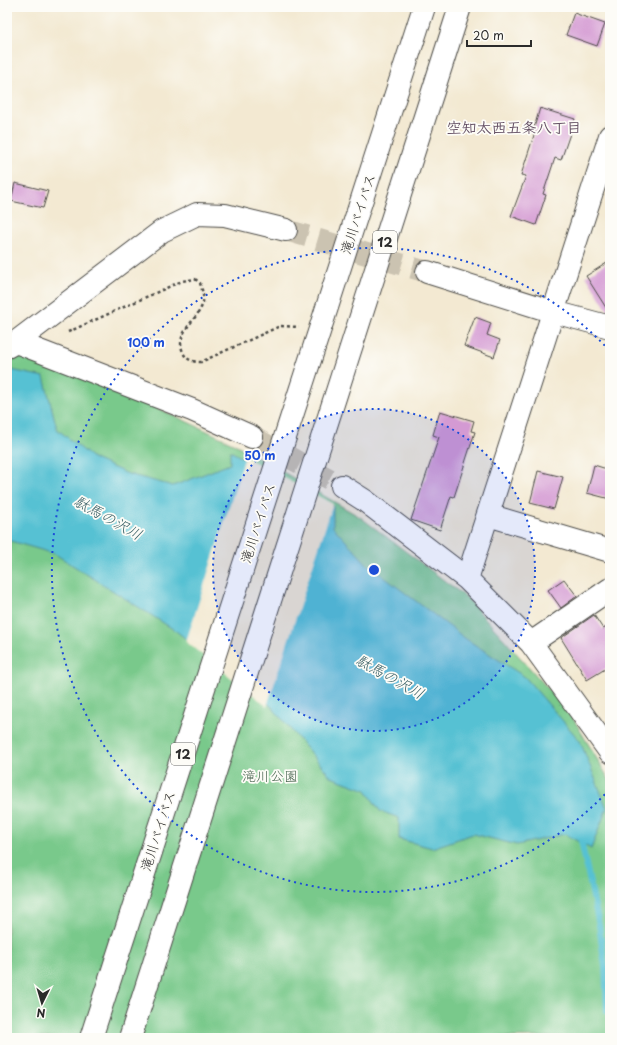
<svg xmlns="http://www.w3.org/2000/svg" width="617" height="1045" viewBox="0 0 617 1045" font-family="'Playpen Sans','Klee One',sans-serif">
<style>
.green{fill:#79c98b;stroke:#527a5b}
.water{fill:#57c1d3;stroke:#41767f}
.pier{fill:#f3e9d2}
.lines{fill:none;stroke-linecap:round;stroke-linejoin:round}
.stream{stroke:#57c1d3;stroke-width:6}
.building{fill:#d49ad3}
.street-tunnel{stroke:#cbc3b1;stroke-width:22;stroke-dasharray:22 11;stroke-linecap:butt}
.street-casing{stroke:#494844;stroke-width:24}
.highway-casing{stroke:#494844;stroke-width:24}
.path{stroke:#494844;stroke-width:2.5;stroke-dasharray:3 3;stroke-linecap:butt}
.street{stroke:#fff;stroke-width:22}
.highway{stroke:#fff;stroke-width:22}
.ring{fill:none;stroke:#1d4ed8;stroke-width:2;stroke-dasharray:2 4}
.labels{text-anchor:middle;stroke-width:3.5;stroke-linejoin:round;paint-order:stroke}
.shield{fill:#fdfcf7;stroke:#6a6a68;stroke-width:1}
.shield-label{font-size:13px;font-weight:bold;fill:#2b2b2b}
.street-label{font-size:14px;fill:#2b2b2b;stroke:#fdfcf7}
.park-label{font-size:14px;fill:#46624d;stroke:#fdfcf7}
.neighbourhood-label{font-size:15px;font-weight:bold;fill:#665266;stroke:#fdfcf7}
.water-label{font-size:15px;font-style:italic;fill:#3a6066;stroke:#fdfcf7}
.centre{fill:#1d4ed8;stroke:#fdfcf7;stroke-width:2}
.ring-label{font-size:12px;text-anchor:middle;font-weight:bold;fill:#1d4ed8;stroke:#fdfcf7;stroke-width:3.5;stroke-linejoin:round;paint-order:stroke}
</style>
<rect width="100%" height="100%" fill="#fdfcf7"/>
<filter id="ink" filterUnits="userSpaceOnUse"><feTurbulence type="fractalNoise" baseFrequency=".025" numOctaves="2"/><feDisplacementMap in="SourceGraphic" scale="8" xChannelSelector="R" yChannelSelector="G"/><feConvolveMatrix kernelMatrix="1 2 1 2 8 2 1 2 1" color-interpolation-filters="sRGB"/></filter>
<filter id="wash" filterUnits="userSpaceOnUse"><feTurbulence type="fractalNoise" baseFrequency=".012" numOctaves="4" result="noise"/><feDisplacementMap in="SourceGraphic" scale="16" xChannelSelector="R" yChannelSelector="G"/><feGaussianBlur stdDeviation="0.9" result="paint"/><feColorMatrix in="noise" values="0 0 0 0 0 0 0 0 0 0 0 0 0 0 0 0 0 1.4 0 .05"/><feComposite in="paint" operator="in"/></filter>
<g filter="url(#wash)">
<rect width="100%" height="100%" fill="#f3e9d2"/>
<!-- green -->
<path class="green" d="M 7,338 L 235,444 L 360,517 L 466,597 L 570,713 L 610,781 L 610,1037 L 7,1038 Z"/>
<!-- water -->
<path class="water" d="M 7,369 L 44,377 L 57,429 L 94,459 L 128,474 L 173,486 L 230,464 L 230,451 L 333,506 L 333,527 L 368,565 L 466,639 L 525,677 L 580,741 L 607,808 L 591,849 L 565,834 L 517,845 L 473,834 L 432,848 L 399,839 L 399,818 L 380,811 L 366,790 L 331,777 L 271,706 L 176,631 L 55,554 L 7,540 Z"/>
<!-- pier -->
<path class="pier" d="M 245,457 L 333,504 L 267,706 L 186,642 Z"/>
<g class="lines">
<!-- stream -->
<path class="stream" d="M 580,836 L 599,925 L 605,966 L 607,1011"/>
</g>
<g id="blocks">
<!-- building -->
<path class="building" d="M 574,13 L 605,24 L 597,46 L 566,35 Z
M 540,108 L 575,119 L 561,160 L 555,158 L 543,194 L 546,195 L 536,225 L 511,216 L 526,176 L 521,175 L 535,132 L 533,131 Z
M 15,183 L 48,191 L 43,208 L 11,201 Z
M 610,261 L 610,314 L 586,276 Z
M 475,317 L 491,323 L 487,335 L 500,340 L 494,357 L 464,346 Z
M 440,411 L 474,421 L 471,431 L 475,432 L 454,497 L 451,496 L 440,530 L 411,520 L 439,437 L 433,435 Z
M 594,465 L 610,470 L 610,499 L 587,493 Z
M 538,471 L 563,477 L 554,509 L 530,503 Z
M 564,579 L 577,596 L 561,608 L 548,590 Z
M 594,615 L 603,629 L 610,625 L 610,666 L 587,680 L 561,638 Z"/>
</g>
</g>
<g filter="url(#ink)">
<use href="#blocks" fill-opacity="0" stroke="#494844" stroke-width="1"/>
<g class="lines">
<!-- street-tunnel -->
<path class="street-tunnel" d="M 286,230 L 427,272
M 252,437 L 342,486"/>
<!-- street casing -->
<g class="street-casing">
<path id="street" d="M 427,272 L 554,312 L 610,327
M 16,342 L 192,410 L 252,437
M 7,347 L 16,342 L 162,231 L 197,214 L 225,215 L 286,230
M 342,486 L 364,500 L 467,579 L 531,643 L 610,752
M 488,515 L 610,551
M 467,579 L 610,136
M 531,643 L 610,589"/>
</g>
<!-- highway casing -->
<g class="highway-casing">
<path id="highway" d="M 91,1038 L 424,7
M 130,1038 L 460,7"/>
</g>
<!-- path -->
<path class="path" d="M 68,332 L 182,281 L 195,279 L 200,283 C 202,290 204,295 203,302 C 199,320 174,332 183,352 C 186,360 193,362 201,362 L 280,326 L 299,327"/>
<!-- street -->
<use href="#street" class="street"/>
<!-- highway -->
<use href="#highway" class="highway"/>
</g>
</g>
<!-- distance rings -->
<circle cx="374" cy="570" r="161" fill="#1d4ed8" fill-opacity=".12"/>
<g class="ring">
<circle cx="374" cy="570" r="161"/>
<path d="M609 790A322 322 0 1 1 609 350"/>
</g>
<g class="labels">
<!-- shield labels -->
<g class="shield">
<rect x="373" y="231" width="24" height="22" rx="3"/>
<rect x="171" y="743" width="24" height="22" rx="3"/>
</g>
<g class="shield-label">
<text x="385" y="247">12</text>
<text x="183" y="759">12</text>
</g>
<!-- street labels -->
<g class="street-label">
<text transform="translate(358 214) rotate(-72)" y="5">滝川バイパス</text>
<text transform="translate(258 523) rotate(-72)" y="5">滝川バイパス</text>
<text transform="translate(158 831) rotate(-72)" y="5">滝川バイパス</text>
</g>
<!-- park labels -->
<g class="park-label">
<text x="270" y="781">滝川公園</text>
</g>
<!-- neighbourhood labels -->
<g class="neighbourhood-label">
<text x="514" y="133">空知太西五条八丁目</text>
</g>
<!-- water labels -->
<g class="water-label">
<text transform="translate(108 518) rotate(29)" y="5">駄馬の沢川</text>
<text transform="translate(390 677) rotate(29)" y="5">駄馬の沢川</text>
</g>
</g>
<circle cx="374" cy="570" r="6" class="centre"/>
<g class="ring-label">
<text x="146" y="347">100 m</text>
<text x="260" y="460">50 m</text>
</g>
<!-- margin -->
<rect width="617" height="1045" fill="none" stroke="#fdfcf7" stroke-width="24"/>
<!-- north arrow -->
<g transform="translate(42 1003) rotate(185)" stroke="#fdfcf7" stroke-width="3" paint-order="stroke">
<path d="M0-3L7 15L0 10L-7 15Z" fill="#2b2b2b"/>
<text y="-6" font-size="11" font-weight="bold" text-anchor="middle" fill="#2b2b2b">N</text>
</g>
<!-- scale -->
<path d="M467 40v6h64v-6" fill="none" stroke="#2b2b2b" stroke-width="2"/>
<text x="473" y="40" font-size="12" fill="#2b2b2b" stroke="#fdfcf7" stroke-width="3" paint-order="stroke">20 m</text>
</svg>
